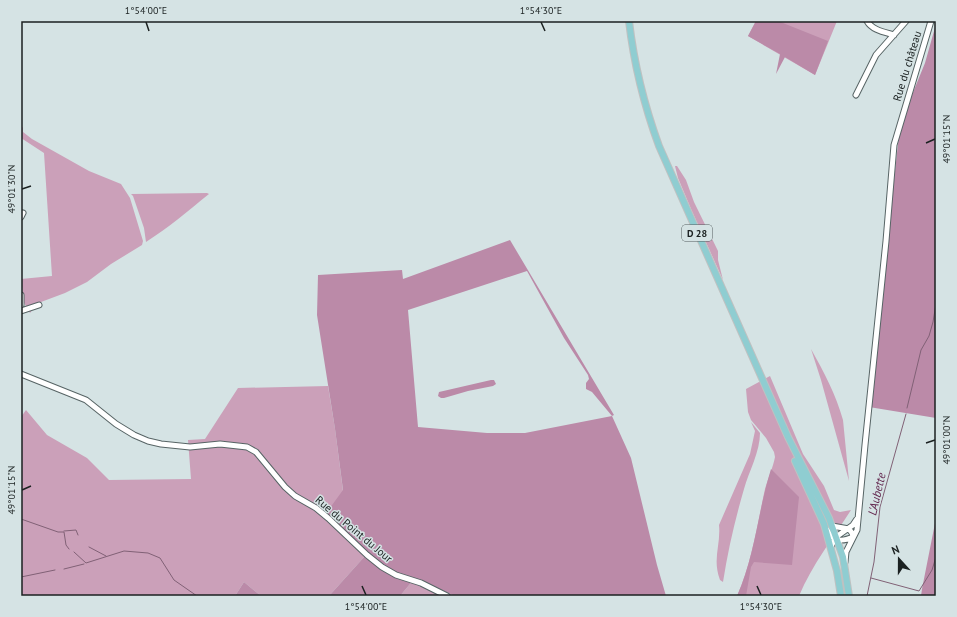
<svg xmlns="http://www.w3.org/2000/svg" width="957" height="617" viewBox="0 0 957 617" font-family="'PT Sans',sans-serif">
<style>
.green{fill:#cba0b9}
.forest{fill:#bb8aa8;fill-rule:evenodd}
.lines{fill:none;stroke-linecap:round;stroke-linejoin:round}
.stream{stroke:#816176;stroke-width:1}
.minor-casing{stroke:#576465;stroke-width:7}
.major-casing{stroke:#bfc1c1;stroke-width:8}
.minor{stroke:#fff;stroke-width:5}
.major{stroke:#8fcdd1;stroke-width:6}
.ticks{fill:none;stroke:#1b2121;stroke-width:1.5}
.labels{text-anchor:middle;stroke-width:3;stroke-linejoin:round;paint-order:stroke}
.shield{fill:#d5e3e4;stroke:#535b5c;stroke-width:1}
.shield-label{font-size:10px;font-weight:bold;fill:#1b2121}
.street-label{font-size:11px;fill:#1b2121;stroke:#d5e3e4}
.water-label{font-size:12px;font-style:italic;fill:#63274f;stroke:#d5e3e4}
.neatline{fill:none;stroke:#1b2121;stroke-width:1.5}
.ticks-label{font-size:10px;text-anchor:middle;fill:#1b2121}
</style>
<rect width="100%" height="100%" fill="#d5e3e4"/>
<!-- green -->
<path class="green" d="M 756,21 L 837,21 L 815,75 L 748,36 Z
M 21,125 L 23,128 L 23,132 L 32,139 L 89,171 L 121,184 L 130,198 L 143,241 L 142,245 L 111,264 L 87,282 L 65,293 L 33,305 L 33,309 L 30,313 L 24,303 L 21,279 L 52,276 L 44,153 L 21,138 Z
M 675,166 L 677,166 L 686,180 L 694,202 L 718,251 L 718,260 L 723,280 L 691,209 L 678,178 Z
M 207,193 L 209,194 C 188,211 168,228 146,242 L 144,228 L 133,196 L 131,194 Z
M 811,349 C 824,372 836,395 843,420 L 849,481 L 821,380 Z
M 770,376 L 803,454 L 824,486 L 834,510 L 840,512 L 851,510 C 833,538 812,565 799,596 L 737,596 C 752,562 757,525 765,489 C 768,478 773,468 775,457 L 774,452 L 766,438 L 751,420 L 748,412 L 746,389 Z
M 328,386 L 335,429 L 343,491 L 365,556 L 329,596 L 261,596 L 244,582 L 235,596 L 21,596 L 21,417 L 26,410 L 47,435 L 87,458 L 109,480 L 191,479 L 188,440 L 205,439 L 238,388 Z
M 751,422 L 760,433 C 760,452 749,471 744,489 C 735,520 728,550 723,582 L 720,580 C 712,559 721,545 719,525 L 750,454 L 755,431 Z
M 415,578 L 455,596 L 400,596 Z"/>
<!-- forest -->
<path class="forest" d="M 756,21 L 778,21 L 828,41 L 815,75 L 785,57 L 776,74 L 780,54 L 748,36 Z
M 936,24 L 936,418 L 869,407 L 899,135 L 903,117 L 925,63 Z
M 510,240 L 614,415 L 612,416 L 631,458 L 657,565 L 666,596 L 455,596 L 415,578 L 400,596 L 329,596 L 365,556 L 327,512 L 343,490 L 335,429 L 317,315 L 318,275 L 402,270 L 403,279 ZM 527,271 L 564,338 L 588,375 L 589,379 L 586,383 L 586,389 L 592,392 L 612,416 L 525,433 L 487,433 L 418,427 L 408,310 Z
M 491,380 L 494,380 L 496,384 L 493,386 L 468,391 L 444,398 L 441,398 L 438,396 L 439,392 Z
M 771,469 L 799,497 L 792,565 L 754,562 L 751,567 L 746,596 L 737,596 C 755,556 758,511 771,469 Z
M 936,518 L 936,596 L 921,596 L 922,589 Z
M 244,582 L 261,596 L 235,596 Z"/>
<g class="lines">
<!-- stream -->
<path class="stream" d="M 907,408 L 921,350 L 929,336 L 933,322 L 936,304
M 21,519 L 58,532 L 64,532 L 66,545 L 69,549
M 64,531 L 76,530 L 78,535
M 89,547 L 106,556
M 74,552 L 86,563 L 124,551 L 148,553 L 160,558 L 174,580 L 197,596
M 64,569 L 84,564
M 21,577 L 55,570
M 871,578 L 919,591 L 932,570 L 936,557
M 867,596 L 874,562 L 880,507 L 906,414"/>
<!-- minor casing -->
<g class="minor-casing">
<path id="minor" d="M 867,21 C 872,30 884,32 894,35
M 856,95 L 876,55 L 906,21
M 21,217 L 23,213
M 21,295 L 21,305
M 21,311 L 39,305
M 21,374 L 86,400 L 116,424 L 134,435 L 148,441 L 161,444 L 190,447 L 220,444 L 247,447 L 256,452 L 285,487 L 295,496 L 316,508 L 328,518 L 367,555 L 382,567 L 396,575 L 421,583 L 447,596
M 827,530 C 833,542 842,542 853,537 L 852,533 L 849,529 L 832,526
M 831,546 L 836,537 L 853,525 L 857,519
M 845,562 L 846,552 L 857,530 L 865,445 L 886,241 L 894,145 L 931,21"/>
</g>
<!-- major casing -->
<g class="major-casing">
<path id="major" d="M 629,21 C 634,64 644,105 659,146 L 788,437 L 829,518 L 843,557 L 849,596
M 795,461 L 824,524 L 837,571 L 841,596"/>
</g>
<!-- minor -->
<use href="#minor" class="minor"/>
<!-- major -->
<use href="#major" class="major"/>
</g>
<!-- ticks -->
<path class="ticks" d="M 146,22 L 149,31M 541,22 L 545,31M 926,143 L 935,139M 22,189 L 31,186M 926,443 L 935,440M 22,490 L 31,486M 362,586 L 366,595M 757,586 L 761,595"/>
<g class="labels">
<!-- shield labels -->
<rect class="shield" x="682" y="225" width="30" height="16" rx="3"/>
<g class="shield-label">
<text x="697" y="237">D 28</text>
</g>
<!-- street labels -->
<g class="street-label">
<text transform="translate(907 66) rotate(-73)" y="4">Rue du château</text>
<text transform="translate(354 529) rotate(40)" y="4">Rue du Point du Jour</text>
</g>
<!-- water labels -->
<g class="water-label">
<text transform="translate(877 494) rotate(-77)" y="4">L'Aubette</text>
</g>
</g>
<!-- border -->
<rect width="957" height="617" fill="none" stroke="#d5e3e4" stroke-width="44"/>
<!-- north arrow -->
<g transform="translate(899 559) rotate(339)" stroke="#d5e3e4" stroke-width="3" paint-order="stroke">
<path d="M0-3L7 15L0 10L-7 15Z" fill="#1b2121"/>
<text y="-6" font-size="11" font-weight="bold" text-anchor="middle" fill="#1b2121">N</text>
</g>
<rect x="22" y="22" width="913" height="573" class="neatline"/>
<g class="ticks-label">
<text x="146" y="14">1°54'00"E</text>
<text x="541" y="14">1°54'30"E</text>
<text transform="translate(946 139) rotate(-90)" y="4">49°01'15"N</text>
<text transform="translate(11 189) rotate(-90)" y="4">49°01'30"N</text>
<text transform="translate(946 440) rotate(-90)" y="4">49°01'00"N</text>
<text transform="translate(11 490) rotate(-90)" y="4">49°01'15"N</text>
<text x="366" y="610">1°54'00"E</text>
<text x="761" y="610">1°54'30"E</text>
</g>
</svg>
